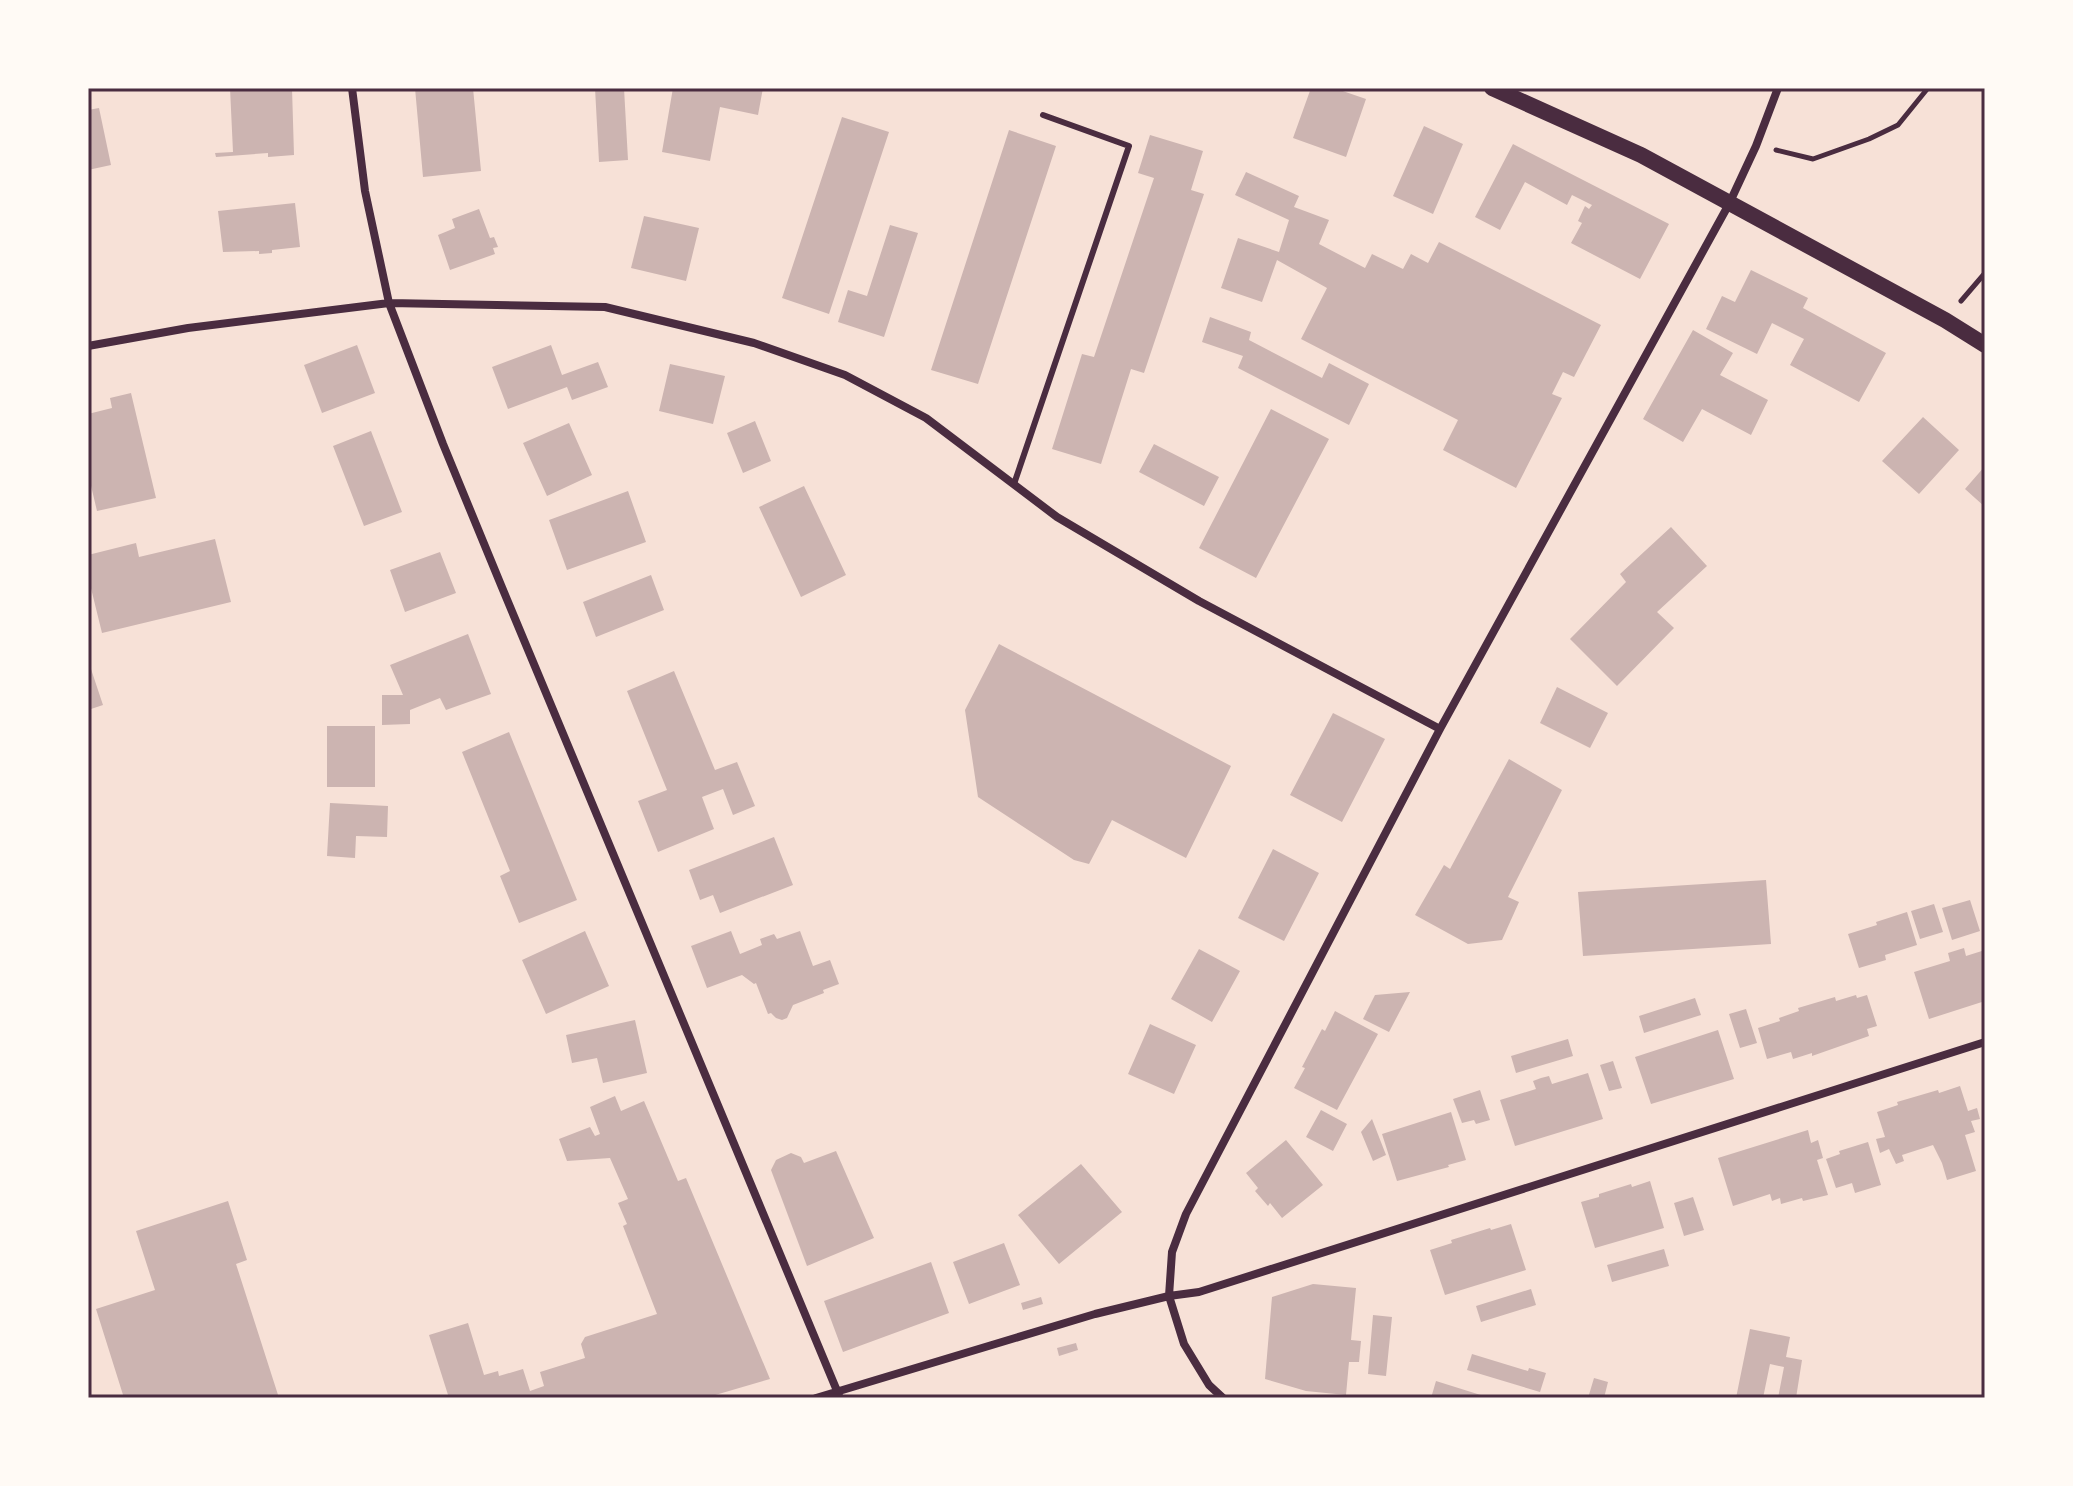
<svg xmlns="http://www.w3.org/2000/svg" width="2073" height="1486" viewBox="0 0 2073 1486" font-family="'Fira Sans Condensed',sans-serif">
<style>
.building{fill:#ccb4b1}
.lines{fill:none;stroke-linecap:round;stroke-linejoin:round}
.path{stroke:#4a2c40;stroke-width:5}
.service{stroke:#4a2c40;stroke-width:6}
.minor{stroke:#4a2c40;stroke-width:8}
.secondary{stroke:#4a2c40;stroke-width:16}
.neatline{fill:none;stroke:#4a2c40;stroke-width:3}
</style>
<rect width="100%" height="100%" fill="#f7e1d7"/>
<!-- building -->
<path class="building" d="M 230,88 L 292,88 L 294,155 L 268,157 L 268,153 L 216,157 L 215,153 L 233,152 Z
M 415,88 L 473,88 L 481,171 L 423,177 Z
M 595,88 L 624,88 L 628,160 L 599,162 Z
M 673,88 L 763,88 L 758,115 L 720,107 L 710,161 L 662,152 Z
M 1311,88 L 1334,88 L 1366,99 L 1346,157 L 1293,138 Z
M 99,108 L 111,165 L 88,170 L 88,110 Z
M 842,117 L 889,132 L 829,314 L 782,298 Z
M 1424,126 L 1463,144 L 1433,214 L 1393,196 Z
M 1009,130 L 1056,146 L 978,384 L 931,370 Z
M 1150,135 L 1203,151 L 1191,190 L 1204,194 L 1144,373 L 1131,369 L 1101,464 L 1052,449 L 1082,354 L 1094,357 L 1154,178 L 1138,173 Z
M 1513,144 L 1669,224 L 1640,279 L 1571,243 L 1582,223 L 1578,221 L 1585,206 L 1589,209 L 1592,205 L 1572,195 L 1567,205 L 1525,182 L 1500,230 L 1475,217 Z
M 1246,172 L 1299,196 L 1294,207 L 1329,220 L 1319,244 L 1365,268 L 1372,254 L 1403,269 L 1411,254 L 1428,263 L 1439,242 L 1601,325 L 1574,377 L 1563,372 L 1552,394 L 1562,398 L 1516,488 L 1443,450 L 1458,420 L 1301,339 L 1327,288 L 1277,260 L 1262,302 L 1221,288 L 1238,238 L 1279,252 L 1289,220 L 1235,195 Z
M 295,203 L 300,247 L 272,250 L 272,253 L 259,254 L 259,251 L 223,252 L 218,211 Z
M 479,209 L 490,238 L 494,237 L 498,247 L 493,248 L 495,254 L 450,270 L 438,235 L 455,228 L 452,219 Z
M 644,216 L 699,228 L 686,281 L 631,268 Z
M 890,225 L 918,233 L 884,337 L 838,322 L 848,290 L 867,296 Z
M 1751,270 L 1808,298 L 1803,308 L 1886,353 L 1859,402 L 1790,365 L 1804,339 L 1772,323 L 1757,354 L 1706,329 L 1722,296 L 1735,302 Z
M 1210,317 L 1251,332 L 1249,340 L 1322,378 L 1329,363 L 1369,384 L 1349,425 L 1238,368 L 1243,356 L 1202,342 Z
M 1693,330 L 1733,353 L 1720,375 L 1768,400 L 1751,435 L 1702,409 L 1683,442 L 1643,419 Z
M 357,345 L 375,393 L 322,413 L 304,365 Z
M 551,345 L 562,375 L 598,362 L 608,387 L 572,400 L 567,387 L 508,409 L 492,367 Z
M 670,364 L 725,376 L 713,424 L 659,411 Z
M 131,393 L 156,498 L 97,511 L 88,473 L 88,414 L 112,408 L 110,398 Z
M 1271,409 L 1329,439 L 1256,578 L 1199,548 Z
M 1923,417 L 1959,450 L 1919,494 L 1882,461 Z
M 755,421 L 771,461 L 743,473 L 727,433 Z
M 569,423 L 592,475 L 547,496 L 523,443 Z
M 371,431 L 402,512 L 364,526 L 333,446 Z
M 1154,444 L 1219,477 L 1204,506 L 1139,472 Z
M 1985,466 L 1985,507 L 1965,489 Z
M 804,486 L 846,575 L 801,597 L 759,507 Z
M 628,491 L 646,542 L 567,570 L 549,520 Z
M 1671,527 L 1707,566 L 1657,612 L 1674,628 L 1617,686 L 1570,639 L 1626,582 L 1620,574 Z
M 215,539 L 231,602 L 102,633 L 88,576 L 88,555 L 136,543 L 139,557 Z
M 440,552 L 456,593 L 405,612 L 390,570 Z
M 651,575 L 664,610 L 596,637 L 583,602 Z
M 468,634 L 491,694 L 446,710 L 440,698 L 410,710 L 410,724 L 382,725 L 382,695 L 403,695 L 390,665 Z
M 999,644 L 1231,766 L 1186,858 L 1112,820 L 1089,864 L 1074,860 L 978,797 L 965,710 Z
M 88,660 L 103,705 L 88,710 Z
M 674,671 L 715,770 L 737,762 L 755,806 L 733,815 L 723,789 L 702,797 L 714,829 L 658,852 L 638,801 L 667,790 L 627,691 Z
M 1557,687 L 1608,713 L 1590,748 L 1540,723 Z
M 1333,713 L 1385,739 L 1342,822 L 1290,795 Z
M 327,726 L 375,726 L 375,787 L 327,787 Z
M 509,732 L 577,900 L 519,923 L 500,876 L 510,871 L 462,752 Z
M 1509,759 L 1562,790 L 1508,897 L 1519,902 L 1502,940 L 1468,944 L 1415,915 L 1444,865 L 1450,869 Z
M 330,803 L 388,806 L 387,837 L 356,836 L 355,858 L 327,856 Z
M 774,837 L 793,885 L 720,913 L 713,895 L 700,900 L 689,870 Z
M 1273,849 L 1319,873 L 1284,941 L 1238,918 Z
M 1766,880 L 1771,944 L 1583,956 L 1578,892 Z
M 1970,900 L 1980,931 L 1952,940 L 1942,908 Z
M 1934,904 L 1943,932 L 1920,939 L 1911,911 Z
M 1907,912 L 1917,945 L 1885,955 L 1886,960 L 1859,968 L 1848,934 L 1877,925 L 1876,922 Z
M 585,931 L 609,986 L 546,1014 L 522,960 Z
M 731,931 L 740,954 L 762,945 L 760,939 L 774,934 L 777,939 L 800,931 L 813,966 L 830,960 L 839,984 L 823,990 L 824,993 L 793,1005 L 787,1018 L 782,1020 L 776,1018 L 771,1013 L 768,1014 L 756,983 L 754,984 L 742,975 L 707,988 L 691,946 Z
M 1964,948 L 1966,956 L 1985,950 L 1985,1001 L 1929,1019 L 1914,972 L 1950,961 L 1948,953 Z
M 1199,949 L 1240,971 L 1212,1022 L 1171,999 Z
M 1410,992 L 1389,1032 L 1363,1019 L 1375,995 Z
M 1856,995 L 1857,998 L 1867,995 L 1877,1026 L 1867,1029 L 1869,1036 L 1812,1056 L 1812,1053 L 1793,1059 L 1791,1052 L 1767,1059 L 1758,1028 L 1780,1021 L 1779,1018 L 1799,1011 L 1798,1008 L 1835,997 L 1836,1001 Z
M 1695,998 L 1701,1015 L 1644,1033 L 1639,1016 Z
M 1746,1009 L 1757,1043 L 1740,1048 L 1729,1014 Z
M 1335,1011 L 1378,1034 L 1337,1110 L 1294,1088 L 1305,1068 L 1302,1067 L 1322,1029 L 1325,1031 Z
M 635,1020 L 647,1073 L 603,1083 L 597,1058 L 572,1063 L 566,1035 Z
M 1150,1024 L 1196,1045 L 1174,1094 L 1128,1074 Z
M 1718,1030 L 1734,1079 L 1651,1104 L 1635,1057 Z
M 1568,1039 L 1573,1056 L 1516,1073 L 1511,1056 Z
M 1613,1061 L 1622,1088 L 1609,1091 L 1600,1065 Z
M 1588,1073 L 1603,1119 L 1515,1146 L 1500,1100 L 1536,1089 L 1533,1081 L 1541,1078 L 1549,1076 L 1552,1084 Z
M 1960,1086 L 1968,1111 L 1977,1108 L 1980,1119 L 1971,1121 L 1975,1132 L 1965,1135 L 1976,1171 L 1947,1180 L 1942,1163 L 1933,1145 L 1902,1155 L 1904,1161 L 1896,1164 L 1889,1149 L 1880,1153 L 1876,1139 L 1885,1137 L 1877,1112 L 1898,1105 L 1897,1102 L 1938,1090 L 1939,1093 Z
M 1480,1090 L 1490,1120 L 1476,1124 L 1474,1120 L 1462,1123 L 1453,1099 Z
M 615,1096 L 621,1111 L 644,1101 L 678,1181 L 686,1178 L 770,1379 L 705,1398 L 449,1398 L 429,1335 L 468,1323 L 484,1375 L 498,1371 L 499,1376 L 523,1369 L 530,1391 L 544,1386 L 540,1372 L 585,1358 L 581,1344 L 585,1337 L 657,1314 L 623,1226 L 627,1224 L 618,1203 L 628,1199 L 610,1158 L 567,1161 L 559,1139 L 590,1127 L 595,1136 L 600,1134 L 590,1107 Z
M 1321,1110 L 1347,1124 L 1333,1151 L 1306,1137 Z
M 1451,1112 L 1466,1160 L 1448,1165 L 1449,1167 L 1397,1181 L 1382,1134 Z
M 1372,1119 L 1386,1155 L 1373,1161 L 1361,1132 Z
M 1808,1130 L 1811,1143 L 1818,1140 L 1823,1158 L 1817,1160 L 1828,1195 L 1803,1201 L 1802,1198 L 1781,1204 L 1780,1198 L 1772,1201 L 1770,1194 L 1733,1206 L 1718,1158 Z
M 1286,1140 L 1323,1185 L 1282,1218 L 1270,1203 L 1268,1206 L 1255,1191 L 1258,1188 L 1246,1173 Z
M 1868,1142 L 1881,1185 L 1855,1193 L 1852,1183 L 1836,1188 L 1826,1159 L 1840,1154 L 1839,1151 Z
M 836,1151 L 874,1238 L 807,1266 L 771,1170 L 776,1160 L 791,1153 L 801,1157 L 804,1163 Z
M 1081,1164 L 1122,1212 L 1059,1264 L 1018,1215 Z
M 1650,1181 L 1664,1228 L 1595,1248 L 1581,1202 L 1599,1197 L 1599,1194 L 1631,1184 L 1632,1187 Z
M 1693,1197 L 1704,1230 L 1684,1236 L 1674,1203 Z
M 228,1201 L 247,1260 L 236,1264 L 279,1398 L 124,1398 L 96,1309 L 155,1290 L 136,1231 Z
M 1511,1224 L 1526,1270 L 1445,1295 L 1430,1250 L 1452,1243 L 1451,1240 L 1490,1228 L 1491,1230 Z
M 1004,1243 L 1020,1285 L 969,1304 L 953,1262 Z
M 1664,1249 L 1669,1266 L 1612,1282 L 1607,1265 Z
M 931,1262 L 949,1313 L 843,1352 L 824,1301 Z
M 1313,1284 L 1356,1288 L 1351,1340 L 1361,1341 L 1359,1362 L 1349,1362 L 1346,1395 L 1306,1391 L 1265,1379 L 1272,1297 Z
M 1531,1289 L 1536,1305 L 1481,1322 L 1476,1306 Z
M 1041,1297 L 1043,1304 L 1023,1310 L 1021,1303 Z
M 1373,1315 L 1392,1317 L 1386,1376 L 1368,1374 Z
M 1750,1329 L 1790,1337 L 1786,1357 L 1802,1360 L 1796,1398 L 1778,1398 L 1784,1367 L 1770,1364 L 1763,1398 L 1736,1398 Z
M 1076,1343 L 1078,1350 L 1059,1356 L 1057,1348 Z
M 1472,1354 L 1528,1371 L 1529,1368 L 1546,1373 L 1540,1392 L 1467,1370 Z
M 1594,1378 L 1608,1382 L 1604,1398 L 1588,1398 Z
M 1436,1381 L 1487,1397 L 1487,1398 L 1431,1398 Z"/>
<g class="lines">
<!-- path -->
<path class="path" d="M 1776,150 L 1813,159 L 1869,139 L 1898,125 L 1928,88
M 1961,301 L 1985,273"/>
<!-- service -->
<path class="service" d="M 1014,484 L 1129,146 L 1043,115"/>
<!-- minor -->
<path class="minor" d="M 352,88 L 365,191 L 389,303 L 443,444 L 501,585 L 840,1398
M 88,346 L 188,328 L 389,303 L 605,307 L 754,343 L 845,375 L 926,418 L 1057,517 L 1199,601 L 1440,729
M 816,1398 L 1095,1314 L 1169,1296 L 1199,1292 L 1985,1042
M 1223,1398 L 1209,1385 L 1184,1344 L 1169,1296 L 1172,1252 L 1186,1214 L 1440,729 L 1729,204 L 1756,146 L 1778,88"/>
<!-- secondary -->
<path class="secondary" d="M 1492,88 L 1641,155 L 1945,320 L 1985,345"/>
</g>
<!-- border -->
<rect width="2073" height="1486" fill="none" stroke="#fffaf5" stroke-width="180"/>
<rect x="90" y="90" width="1893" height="1306" class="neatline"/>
</svg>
